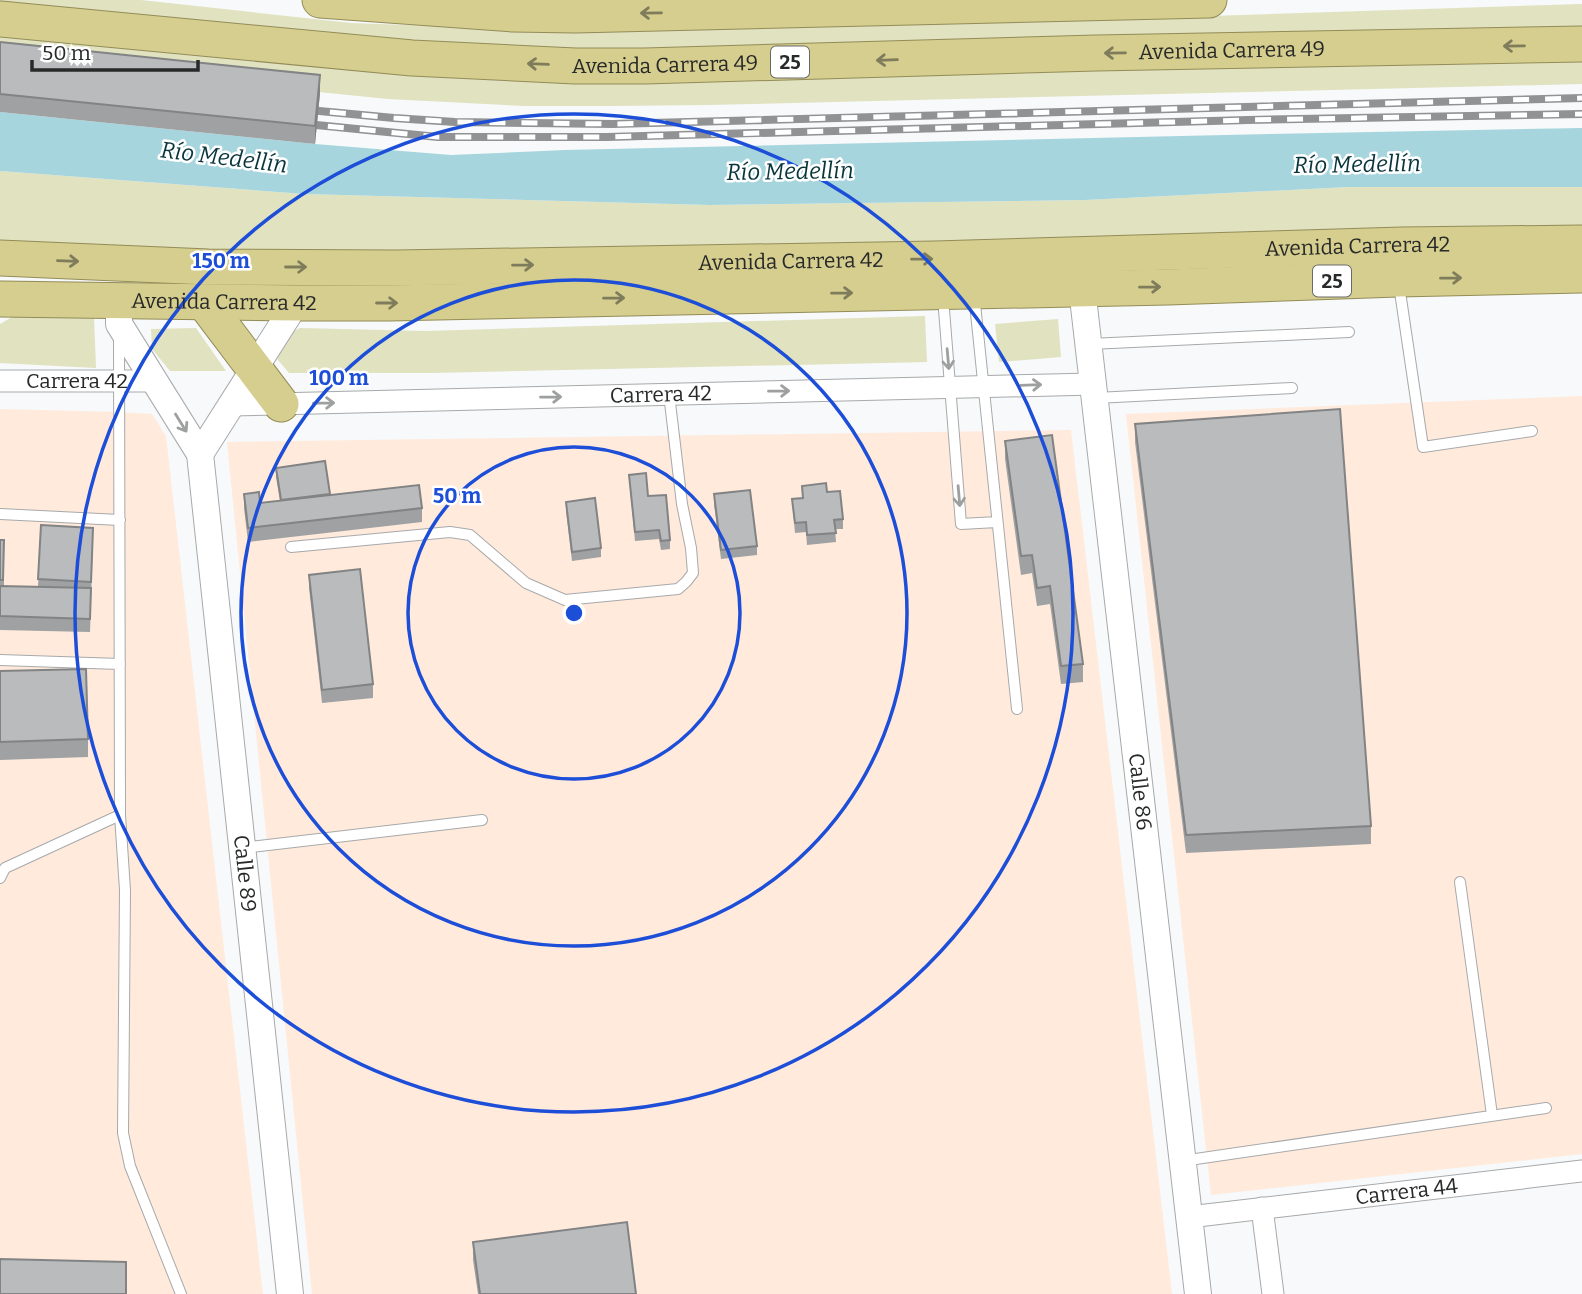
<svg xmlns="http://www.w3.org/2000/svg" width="1582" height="1294" viewBox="0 0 1582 1294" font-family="Bitter,serif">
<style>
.industrial{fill:#ffeadc}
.green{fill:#e0e2c0}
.water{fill:#a7d5dd}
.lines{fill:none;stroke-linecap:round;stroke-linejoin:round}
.service-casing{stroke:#a7a9aa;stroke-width:12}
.minor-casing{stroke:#a7a9aa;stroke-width:23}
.tertiary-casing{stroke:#a7a9aa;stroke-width:28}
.trunk-casing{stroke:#938c58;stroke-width:37}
.service{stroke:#fff;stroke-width:10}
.minor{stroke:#fff;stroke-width:21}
.tertiary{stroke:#fff;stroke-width:26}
.trunk{stroke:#d6ce8e;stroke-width:35}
.rail-casing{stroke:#919293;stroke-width:8}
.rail{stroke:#fff;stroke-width:5;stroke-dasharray:16;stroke-linecap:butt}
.wall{fill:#9fa1a2}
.shaded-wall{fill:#828384}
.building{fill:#b9bbbc;stroke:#828384;stroke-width:2}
.oneway{stroke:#7f7c5c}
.oneway2{stroke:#9e9f9f}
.ring{fill:none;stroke:#1d4ed8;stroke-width:3.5}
.labels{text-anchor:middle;stroke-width:5;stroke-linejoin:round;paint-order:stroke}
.shield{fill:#fff;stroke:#686969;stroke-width:2}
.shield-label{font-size:19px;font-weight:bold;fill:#282929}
.street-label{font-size:21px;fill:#282929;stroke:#fff}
.water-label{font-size:23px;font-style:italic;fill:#08353b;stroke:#fff}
.centre{fill:#1d4ed8;stroke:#fff;stroke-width:3.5}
.ring-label{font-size:21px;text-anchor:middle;font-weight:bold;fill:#1d4ed8;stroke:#fff;stroke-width:5;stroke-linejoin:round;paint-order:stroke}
</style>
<rect width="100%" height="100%" fill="#f7f9fa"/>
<!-- industrial -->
<path class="industrial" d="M 1582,396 L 1582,1154 L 1211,1195 L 1126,414 Z
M 0,409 L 119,412 L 152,414 L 166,436 L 263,1294 L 0,1294 Z
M 1071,430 L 1172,1294 L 312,1294 L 227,442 Z"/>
<!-- green -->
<path class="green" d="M 0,0 L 141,0 L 351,23 L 574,31 L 1053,21 L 1582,4 L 1582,30 L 632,56 L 446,48 L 0,4 Z
M 0,35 L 401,74 L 472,79 L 560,81 L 840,77 L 1389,64 L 1582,58 L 1582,84 L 707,105 L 610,106 L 525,106 L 388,99 L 0,60 Z
M 0,171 L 304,194 L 709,205 L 1085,200 L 1349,187 L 1582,187 L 1582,232 L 473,260 L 0,245 Z
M 925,316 L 927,362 L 432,373 L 289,373 L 278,360 L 275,349 L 284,336 L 300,328 L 426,331 Z
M 12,317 L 94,318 L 96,368 L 0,363 L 0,324 Z
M 1058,319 L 1061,357 L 999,362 L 995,324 Z
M 196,328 L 226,371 L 170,371 L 152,349 L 151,329 Z"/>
<!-- water -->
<path class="water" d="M 0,112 L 315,144 L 451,155 L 565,150 L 1269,134 L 1582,128 L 1582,187 L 1349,187 L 1085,200 L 709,205 L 304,194 L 0,171 Z"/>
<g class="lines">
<!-- service casing -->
<g class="service-casing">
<path id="service" d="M 1399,285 L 1423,447 L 1532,431
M 974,294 L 1017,709
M 943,297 L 961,524 L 997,522
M 119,338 L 120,815 L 125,890 L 123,1133 L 130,1166 L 181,1294
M 1090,344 L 1349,332
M 1096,398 L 1292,388
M 0,514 L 120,520
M 291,547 L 450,532 L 470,535 L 526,583 L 565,600 L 678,589 L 686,582 L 693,573 L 691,548 L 682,504 L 669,394
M 0,660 L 120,664
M 242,848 L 482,820
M 0,878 L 5,868 L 120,815
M 1460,882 L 1492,1115
M 1182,1161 L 1546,1108"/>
</g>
<!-- minor casing -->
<g class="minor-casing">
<g id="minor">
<path id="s1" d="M 0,381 L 154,381"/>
<path id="s2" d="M 231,405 L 1093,384"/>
<path d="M 1262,1208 L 1273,1294"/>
<path id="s3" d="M 1189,1217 L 1582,1171"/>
</g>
</g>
<!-- tertiary casing -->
<g class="tertiary-casing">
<g id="tertiary">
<path id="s4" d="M 1082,289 L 1198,1294"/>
<path id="s5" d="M 119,301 L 119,324 L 200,454 L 290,1294"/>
<path d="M 200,454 L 296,303"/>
</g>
</g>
<!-- trunk casing -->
<g class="trunk-casing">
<g id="trunk">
<path d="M 320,0 L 513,14 L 575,15 L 1209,0"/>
<path id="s6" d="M 0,19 L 412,58 L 575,66 L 645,66 L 1096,53 L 1582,44"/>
<path id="s7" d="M 0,258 L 208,267 L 396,268 L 935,259 L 1402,245 L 1582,243"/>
<path id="s8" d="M 0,299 L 296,303 L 390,303 L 1168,287 L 1398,279 L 1582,275"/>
<path d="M 204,302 L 281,404"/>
</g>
</g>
<!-- service -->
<use href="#service" class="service"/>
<!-- minor -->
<use href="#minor" class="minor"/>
<!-- tertiary -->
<use href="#tertiary" class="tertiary"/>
<!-- trunk -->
<use href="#trunk" class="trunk"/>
<!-- rail casing -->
<g class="rail-casing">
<path id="rail" d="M 298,109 L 394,118 L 455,122 L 613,124 L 1582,98
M 296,123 L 438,137 L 607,137 L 1248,120 L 1582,114"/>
</g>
<!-- rail -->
<use href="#rail" class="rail"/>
</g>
<!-- wall -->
<path class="wall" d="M 0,42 L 320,93 L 315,144 L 0,112 Z
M 1135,424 L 1371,826 L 1371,844 L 1186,853 L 1135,442 Z
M 1005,441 L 1083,664 L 1083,682 L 1061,684 L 1050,604 L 1037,606 L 1032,573 L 1021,575 L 1005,459 Z
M 325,461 L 330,495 L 422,508 L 422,522 L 248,542 L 244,508 L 244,494 L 260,503 L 280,501 L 276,477 L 276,468 Z
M 629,475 L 648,496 L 670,540 L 670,549 L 661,550 L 659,539 L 635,541 Z
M 802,486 L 827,492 L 843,519 L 843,529 L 835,529 L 836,542 L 807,545 L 806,532 L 795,533 L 792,499 L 802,498 Z
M 714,494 L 757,546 L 757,555 L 721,559 L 714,504 Z
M 566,502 L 601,548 L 601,557 L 572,561 L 566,511 Z
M 41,525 L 93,542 L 90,632 L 0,630 L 0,540 L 4,540 L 4,586 L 38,586 Z
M 309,575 L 373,684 L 373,698 L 322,703 L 309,588 Z
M 0,671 L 88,739 L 88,757 L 0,760 Z
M 473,1242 L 636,1294 L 478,1294 L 473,1260 Z"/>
<!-- shaded-wall -->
<path class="shaded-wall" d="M 320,75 L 320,93 L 315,144 L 315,126 Z"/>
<!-- building -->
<path class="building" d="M 0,42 L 320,75 L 315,126 L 0,94 Z
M 1340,409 L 1371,826 L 1186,835 L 1135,424 Z
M 1052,435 L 1083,664 L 1061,666 L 1050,586 L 1037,588 L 1032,555 L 1021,556 L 1005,441 Z
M 325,461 L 330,494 L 281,500 L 276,468 Z
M 646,473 L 648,496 L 666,495 L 670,540 L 661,541 L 659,530 L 635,532 L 629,475 Z
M 826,483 L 827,492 L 840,491 L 843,519 L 834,520 L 836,533 L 807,535 L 806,522 L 795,523 L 792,499 L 803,498 L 802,486 Z
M 419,485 L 422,508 L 248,528 L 244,494 L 259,492 L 260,503 Z
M 750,490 L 757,546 L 721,550 L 714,494 Z
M 595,498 L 601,548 L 572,552 L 566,502 Z
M 41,525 L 93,528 L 91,582 L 38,579 Z
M 0,540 L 4,540 L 3,580 L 0,580 Z
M 360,569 L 373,684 L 322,690 L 309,575 Z
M 0,586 L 91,588 L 90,619 L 0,616 Z
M 86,669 L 88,739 L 0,742 L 0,671 Z
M 627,1222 L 636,1294 L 480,1294 L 473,1242 Z
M 0,1259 L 126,1262 L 126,1294 L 0,1294 Z"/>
<!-- one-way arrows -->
<defs><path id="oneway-shaft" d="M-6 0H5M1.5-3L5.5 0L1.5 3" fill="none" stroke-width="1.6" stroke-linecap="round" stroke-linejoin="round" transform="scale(1.75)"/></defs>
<g class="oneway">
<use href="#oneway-shaft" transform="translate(651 13) rotate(179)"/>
<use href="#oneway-shaft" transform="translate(1514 46) rotate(179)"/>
<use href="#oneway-shaft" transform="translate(1115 53) rotate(179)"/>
<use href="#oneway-shaft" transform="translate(887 60) rotate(178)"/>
<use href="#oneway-shaft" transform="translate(538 64) rotate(-178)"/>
<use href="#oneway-shaft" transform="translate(922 259) rotate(-1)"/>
<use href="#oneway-shaft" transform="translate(68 261) rotate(2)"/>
<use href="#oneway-shaft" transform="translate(523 265) rotate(-1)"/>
<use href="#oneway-shaft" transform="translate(296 267)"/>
<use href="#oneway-shaft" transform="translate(1451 278) rotate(-1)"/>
<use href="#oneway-shaft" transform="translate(1150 287) rotate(-1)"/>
<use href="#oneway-shaft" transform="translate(842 293) rotate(-1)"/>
<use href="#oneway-shaft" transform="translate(614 298) rotate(-1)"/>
<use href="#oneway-shaft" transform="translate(387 303)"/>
</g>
<g class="oneway2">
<use href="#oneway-shaft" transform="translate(948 359) rotate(85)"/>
<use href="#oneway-shaft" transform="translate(1031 385) rotate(-2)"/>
<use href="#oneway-shaft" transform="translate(779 391) rotate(-1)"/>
<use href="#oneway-shaft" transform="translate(551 397) rotate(-1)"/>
<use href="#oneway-shaft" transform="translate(324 403) rotate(-1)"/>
<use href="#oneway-shaft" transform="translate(181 423) rotate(58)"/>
<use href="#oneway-shaft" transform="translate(959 496) rotate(85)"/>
</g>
<!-- distance rings -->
<g class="ring">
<circle cx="574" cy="613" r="166"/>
<circle cx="574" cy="613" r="333"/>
<circle cx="574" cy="613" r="499"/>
</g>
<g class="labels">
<!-- shield labels -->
<g class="shield">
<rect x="771" y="46.5" width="38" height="31" rx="5"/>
<rect x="1313" y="265.5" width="38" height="31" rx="5"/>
</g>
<g class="shield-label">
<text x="790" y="69">25</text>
<text x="1332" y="288">25</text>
</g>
<!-- street labels -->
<g class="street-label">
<text dy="7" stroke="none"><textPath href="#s6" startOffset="1234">Avenida Carrera 49</textPath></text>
<text dy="7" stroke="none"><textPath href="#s6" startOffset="667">Avenida Carrera 49</textPath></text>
<text dy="7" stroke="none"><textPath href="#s7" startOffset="1358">Avenida Carrera 42</textPath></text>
<text dy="7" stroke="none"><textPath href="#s7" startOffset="791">Avenida Carrera 42</textPath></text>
<text dy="7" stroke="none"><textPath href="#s8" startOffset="224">Avenida Carrera 42</textPath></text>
<text dy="7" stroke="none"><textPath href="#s1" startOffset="77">Carrera 42</textPath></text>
<text dy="7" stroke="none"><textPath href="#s2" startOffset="430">Carrera 42</textPath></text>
<text dy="7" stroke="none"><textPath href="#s4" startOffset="506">Calle 86</textPath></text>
<text dy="7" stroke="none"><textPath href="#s5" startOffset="598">Calle 89</textPath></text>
<text dy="7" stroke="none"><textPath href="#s3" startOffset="219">Carrera 44</textPath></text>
</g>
<!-- water labels -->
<g class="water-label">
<text transform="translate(224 157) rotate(7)" y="8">Río Medellín</text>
<text transform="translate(1357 164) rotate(-1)" y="8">Río Medellín</text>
<text transform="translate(790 171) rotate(-1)" y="8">Río Medellín</text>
</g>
</g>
<circle cx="574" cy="613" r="10" class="centre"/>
<g class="ring-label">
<text x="221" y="268">150 m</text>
<text x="339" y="385">100 m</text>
<text x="457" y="503">50 m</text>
</g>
<!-- scale -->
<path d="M32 60v10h166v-10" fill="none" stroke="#282929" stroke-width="3.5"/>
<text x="42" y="60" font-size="21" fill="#282929" stroke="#ffffff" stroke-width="5" paint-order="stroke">50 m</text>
</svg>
